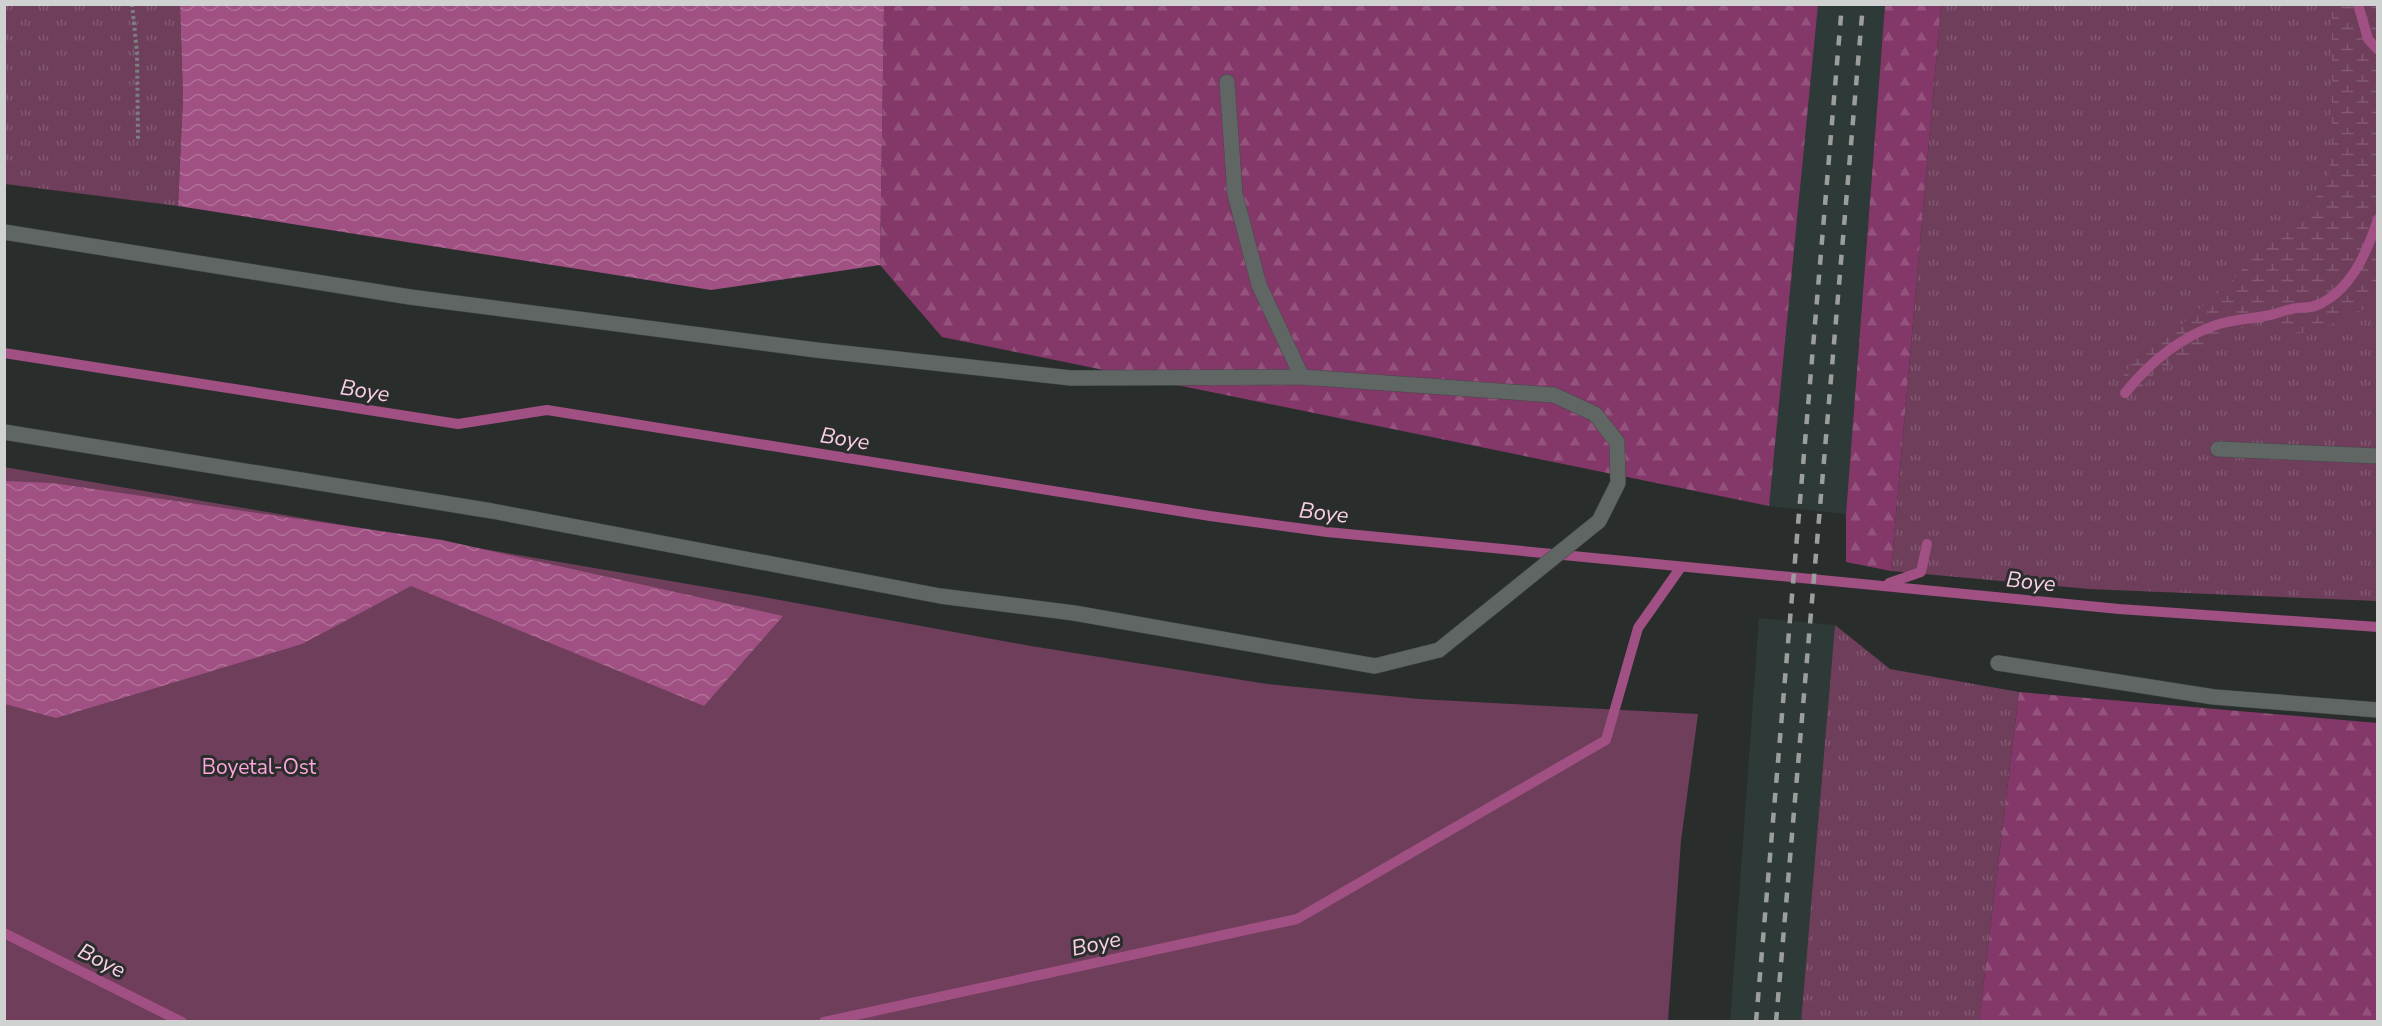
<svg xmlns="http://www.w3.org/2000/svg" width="2382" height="1026" viewBox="0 0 2382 1026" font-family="'Nunito Sans',sans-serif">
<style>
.built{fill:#2e3a37}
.grass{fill:url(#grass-tufts)}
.forest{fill:url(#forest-firs)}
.wetland{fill:url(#wetland-marsh)}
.park{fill:#6e3e5b}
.water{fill:url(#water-waves)}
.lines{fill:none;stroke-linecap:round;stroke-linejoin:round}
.stream{stroke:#a05082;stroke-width:10}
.minor-casing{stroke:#464b4a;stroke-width:16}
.path{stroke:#7b7f7d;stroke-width:4;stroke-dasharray:3 3;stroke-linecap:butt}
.minor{stroke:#606664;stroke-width:15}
.rail{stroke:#9b9e9d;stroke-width:4.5;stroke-dasharray:10 10;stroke-linecap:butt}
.labels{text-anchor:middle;stroke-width:6;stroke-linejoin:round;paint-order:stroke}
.park-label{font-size:21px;fill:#fda5da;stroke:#292e2c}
.water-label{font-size:22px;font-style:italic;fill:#fccfe8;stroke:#292e2c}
</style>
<defs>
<pattern id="grass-tufts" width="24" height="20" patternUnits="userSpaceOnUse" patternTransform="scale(1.5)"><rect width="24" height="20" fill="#6e3e5b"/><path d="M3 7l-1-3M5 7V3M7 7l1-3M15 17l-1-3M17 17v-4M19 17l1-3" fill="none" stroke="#825972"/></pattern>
<pattern id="forest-firs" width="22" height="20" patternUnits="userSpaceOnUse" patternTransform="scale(1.5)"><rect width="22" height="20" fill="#843769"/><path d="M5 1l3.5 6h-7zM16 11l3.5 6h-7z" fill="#94537d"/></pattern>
<pattern id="wetland-marsh" width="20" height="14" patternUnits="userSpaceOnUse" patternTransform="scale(1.5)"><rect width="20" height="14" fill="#6e3e5b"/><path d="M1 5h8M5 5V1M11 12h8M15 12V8" fill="none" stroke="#825972"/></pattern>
<pattern id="water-waves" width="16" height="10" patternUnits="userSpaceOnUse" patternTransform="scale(1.5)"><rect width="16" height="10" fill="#a05082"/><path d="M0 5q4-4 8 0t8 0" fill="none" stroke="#b07098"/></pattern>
</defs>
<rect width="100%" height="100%" fill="#292e2c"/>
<!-- built -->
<path class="built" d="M 1818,5 L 1885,5 L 1846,514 L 1769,506 Z
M 1759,618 L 1835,625 L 1801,1021 L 1730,1022 Z"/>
<!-- grass -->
<path class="grass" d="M 5,5 L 180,5 L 183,97 L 178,206 L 5,184 Z
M 1941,5 L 2377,5 L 2377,601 L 2089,589 L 1891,571 Z
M 1835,625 L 1890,669 L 2019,692 L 1979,1021 L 1801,1022 Z"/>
<!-- forest -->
<path class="forest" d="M 884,5 L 1818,5 L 1769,506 L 942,337 L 880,265 Z
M 1885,5 L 1941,5 L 1891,571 L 1846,562 L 1846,514 Z
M 2019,692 L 2377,723 L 2377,1021 L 1979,1021 Z"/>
<!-- wetland -->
<path class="wetland" d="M 2332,5 L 2377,5 L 2377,295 L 2363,310 L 2318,330 L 2295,334 L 2276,323 L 2258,323 L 2224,334 L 2188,356 L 2159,369 L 2137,392 L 2123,383 L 2124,374 L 2147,346 L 2180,326 L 2230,283 L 2259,250 L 2292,226 L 2328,183 L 2332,140 Z"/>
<!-- park -->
<path class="park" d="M 4,467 L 758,596 L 1025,645 L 1267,684 L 1419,699 L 1698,714 L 1681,841 L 1668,1021 L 5,1021 Z"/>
<!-- water -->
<path class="water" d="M 180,5 L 884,5 L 880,265 L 711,290 L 178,206 L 183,97 Z
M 5,481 L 53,483 L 442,540 L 783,616 L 704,706 L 411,586 L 302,644 L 56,718 L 5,704 Z"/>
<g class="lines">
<!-- stream -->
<path class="stream" d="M 2358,4 L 2368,39 L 2378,50
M 4,353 L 458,424 L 547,410 L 1210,516 L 1327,532 L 2119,609 L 2378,627
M 2125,393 C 2150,362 2179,338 2216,325 C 2234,319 2252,319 2270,315 C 2279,313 2288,309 2297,308 C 2303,307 2310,308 2315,306 C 2351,292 2367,252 2378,219
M 1889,583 L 1921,572 L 1927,544
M 4,933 L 182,1022
M 824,1022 L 1297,919 L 1606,740 L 1638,628 L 1681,567"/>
<!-- minor casing -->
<g class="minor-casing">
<path id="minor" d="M 1227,82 L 1235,194 L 1259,285 L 1302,377
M 4,232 L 410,297 L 816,350 L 1071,378 L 1302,377 L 1554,395 L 1595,414 L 1617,442 L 1618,483 L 1599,521 L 1439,650 L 1375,666 L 1074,613 L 940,596 L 492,511 L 4,432
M 2218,449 L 2378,456
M 1998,663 L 2214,697 L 2378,710"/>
</g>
<!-- path -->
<path class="path" d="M 132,4 L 137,52 L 138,140"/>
<!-- minor -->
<use href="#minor" class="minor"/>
<!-- rail -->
<path class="rail" d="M 1756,1022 L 1842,4
M 1776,1022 L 1863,4"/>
</g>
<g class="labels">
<!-- park labels -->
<g class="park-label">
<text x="259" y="774">Boyetal-Ost</text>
</g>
<!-- water labels -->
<g class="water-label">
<text transform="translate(365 390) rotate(9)" y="8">Boye</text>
<text transform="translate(845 438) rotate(9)" y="8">Boye</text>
<text transform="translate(1324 512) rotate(7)" y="8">Boye</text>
<text transform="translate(2031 581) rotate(6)" y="8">Boye</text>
<text transform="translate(1096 943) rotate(-12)" y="8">Boye</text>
<text transform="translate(102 960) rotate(27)" y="8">Boye</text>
</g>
</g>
<!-- border -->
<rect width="2382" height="1026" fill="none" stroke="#cfd2d1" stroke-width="12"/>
</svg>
